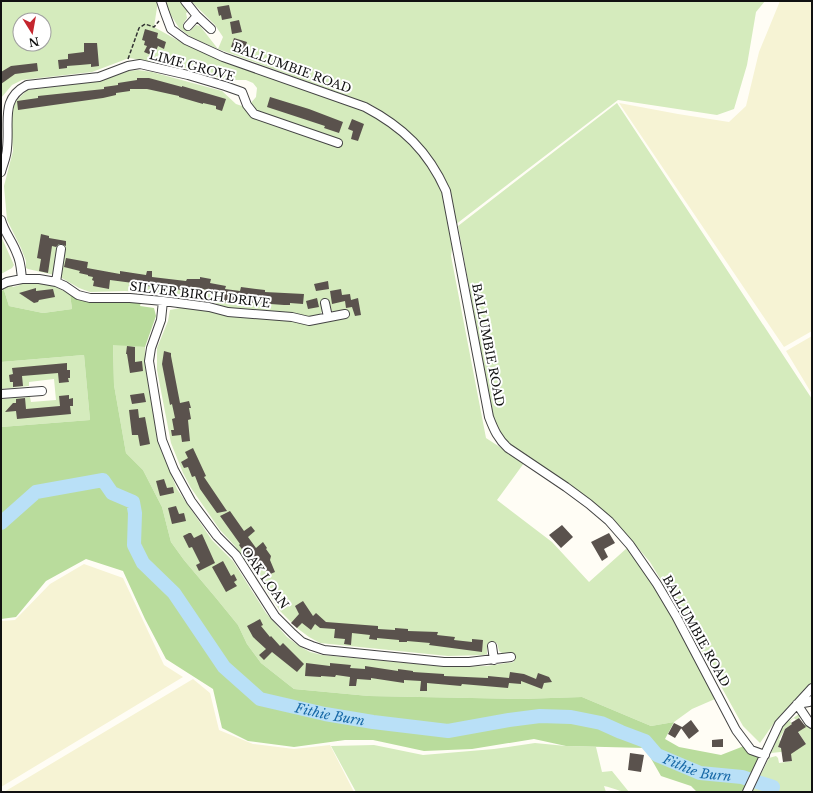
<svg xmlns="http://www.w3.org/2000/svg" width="813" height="793" viewBox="0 0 813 793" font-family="'Libre Baskerville',serif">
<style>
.farmland{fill:#f6f3d4}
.green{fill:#d5ebbd;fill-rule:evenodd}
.forest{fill:#b9dc9c}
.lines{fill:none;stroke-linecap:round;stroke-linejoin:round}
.river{stroke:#b9e0f7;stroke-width:14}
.building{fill:#5a524d}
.minor-casing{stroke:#444;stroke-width:10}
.path{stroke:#333;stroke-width:1.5;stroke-dasharray:4 2;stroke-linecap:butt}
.minor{stroke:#fff;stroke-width:8}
.labels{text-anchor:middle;stroke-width:4;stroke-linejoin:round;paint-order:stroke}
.street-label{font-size:12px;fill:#111;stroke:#fff}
.water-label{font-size:13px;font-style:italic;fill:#1768a6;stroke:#fff}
</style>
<rect width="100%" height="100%" fill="#fffdf5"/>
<!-- farmland -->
<path class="farmland" d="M 780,1 L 812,1 L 812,331 L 784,347 L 619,103 L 678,114 L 729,122 L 746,106 L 759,52 Z
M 812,336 L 812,394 L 786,351 Z
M 84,564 L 123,578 L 164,665 L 183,677 L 1,787 L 1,621 L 15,620 L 50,584 Z
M 193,679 L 210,693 L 219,730 L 253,744 L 294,749 L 330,745 L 354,792 L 4,792 Z"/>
<!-- green -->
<path class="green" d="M 1,1 L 158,1 L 154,27 L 186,45 L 272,78 L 395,121 L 372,105 L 218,49 L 192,38 L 179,28 L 169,12 L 166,1 L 181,1 L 188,12 L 186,13 L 187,18 L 183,24 L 190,31 L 196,25 L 200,26 L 218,49 L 223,37 L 215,25 L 191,1 L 765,1 L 756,12 L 747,65 L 734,109 L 717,115 L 618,100 L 455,225 L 451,256 L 486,438 L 524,463 L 497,500 L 552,542 L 589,582 L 627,548 L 655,586 L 674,618 L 715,699 L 692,709 L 674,722 L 651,726 L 582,697 L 521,699 L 369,696 L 294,689 L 261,663 L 247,644 L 238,625 L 216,598 L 184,560 L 171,542 L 162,507 L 143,470 L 126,453 L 114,385 L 113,344 L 145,347 L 145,365 L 158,442 L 177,489 L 212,540 L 233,561 L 266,613 L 287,637 L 299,646 L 310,652 L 322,655 L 448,667 L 487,666 L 514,662 L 512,653 L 502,653 L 499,651 L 497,643 L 487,644 L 487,654 L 484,655 L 448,656 L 320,643 L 309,637 L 297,628 L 280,611 L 259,579 L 235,546 L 220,530 L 191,488 L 183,473 L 171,443 L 157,370 L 157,348 L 168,321 L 170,310 L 180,308 L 180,306 L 220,312 L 227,316 L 292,320 L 309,324 L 336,312 L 332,311 L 329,307 L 323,309 C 320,318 313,317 305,317 L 222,308 L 213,301 L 169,294 L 125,291 L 90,292 L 79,288 L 60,277 L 65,248 L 54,275 L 28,269 L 26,268 L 26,261 L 21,248 L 7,220 L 4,186 L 13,151 L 11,122 L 11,112 L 16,101 L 27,90 L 101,81 L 128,71 L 138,70 L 152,72 L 222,91 L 236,104 L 254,110 L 250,104 L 256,97 L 257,88 L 253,83 L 246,80 L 228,80 L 179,66 L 129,58 L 92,72 L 22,80 L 12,85 L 1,98 ZM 20,20 L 44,20 L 44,44 L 20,44 Z
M 617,103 L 812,399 L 812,682 L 776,720 L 760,743 L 743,726 L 676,605 L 650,562 L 614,520 L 570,484 L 509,445 L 498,433 L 493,417 L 458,226 Z
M 1,236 L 14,265 L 12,268 L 1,274 Z
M 32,282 L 55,285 L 56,287 L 70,294 L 72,309 L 43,313 L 9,306 L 4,290 L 1,291 L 1,289 L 11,285 L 13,287 L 20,285 L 20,283 Z
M 84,355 L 90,420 L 1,427 L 1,399 L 30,397 L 31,402 L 56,400 L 54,379 L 29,382 L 29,386 L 1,389 L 1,362 Z
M 799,714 L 803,715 L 796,720 L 794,718 L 790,721 L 792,724 L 785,729 L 779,740 L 781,741 L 778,747 L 784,750 L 806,744 L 797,730 L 807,723 L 812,728 L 812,792 L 752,792 L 769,758 L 776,756 L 778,758 L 779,763 L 792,761 L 790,751 L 771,753 L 782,728 L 786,723 Z
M 535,743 L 566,746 L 596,747 L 602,772 L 612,771 L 629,792 C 621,792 613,788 604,786 L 606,792 L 356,792 L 331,746 L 374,745 L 423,755 L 494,749 Z"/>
<!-- forest -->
<path class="forest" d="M 4,290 L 9,306 L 43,313 L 72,309 L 70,294 L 80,300 L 90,302 L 125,301 L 141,303 L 140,306 L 154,308 L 156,316 L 145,347 L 113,345 L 114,385 L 126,453 L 143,470 L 162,507 L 171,542 L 184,560 L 216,598 L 238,625 L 247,644 L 261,663 L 294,689 L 369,696 L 521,699 L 582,697 L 651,726 L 674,722 L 665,739 L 679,747 L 721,755 L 744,746 L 748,752 L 759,758 L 743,792 L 697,792 L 691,786 L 661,776 L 645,748 L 566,746 L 534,739 L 472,749 L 424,751 L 373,740 L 345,740 L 294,747 L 248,741 L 222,728 L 213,689 L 166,659 L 145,619 L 123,571 L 86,559 L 46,581 L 16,617 L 1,619 L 1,427 L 90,420 L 84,355 L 1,362 L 1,291 Z"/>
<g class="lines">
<!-- river -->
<path class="river" id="s1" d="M 1,523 L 36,492 L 103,480 L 112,493 L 133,502 L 135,513 L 134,545 L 143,563 L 174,593 L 224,667 L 260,699 L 325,714 L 373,722 L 448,731 L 509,720 L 540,716 L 571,717 L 601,723 L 621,732 L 645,741 L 657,755 L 700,773 L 742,777 L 773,787 L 770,792"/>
</g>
<!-- building -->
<path class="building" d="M 229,5 L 232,18 L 222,20 L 221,15 L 219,16 L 217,7 Z
M 239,20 L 242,32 L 232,34 L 230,22 Z
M 145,29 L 158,33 L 157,38 L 166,42 L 164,49 L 158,46 L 156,51 L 153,50 L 151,55 L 144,52 L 147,46 L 144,45 L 145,41 L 142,40 Z
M 234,38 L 247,42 L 244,51 L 241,50 L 240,54 L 232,51 L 233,47 L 231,47 Z
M 84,43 L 97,43 L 99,66 L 91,67 L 91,64 L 80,65 L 67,66 L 67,68 L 59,69 L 58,60 L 68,59 L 68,54 L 84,52 Z
M 37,63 L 38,71 L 15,74 L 1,84 L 1,72 L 11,66 Z
M 137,78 L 149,78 L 182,87 L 182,86 L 226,99 L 222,111 L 216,109 L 216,106 L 203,103 L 203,104 L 179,97 L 179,96 L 147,89 L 130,89 L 130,91 L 116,93 L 116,95 L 103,98 L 18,110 L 17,101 L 38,98 L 38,96 L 104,89 L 104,87 L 118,85 L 118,83 L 137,80 Z
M 270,97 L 309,109 L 343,122 L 339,133 L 324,128 L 325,126 L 267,107 Z
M 352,119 L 364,124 L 358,141 L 351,139 L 353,131 L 348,129 Z
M 41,234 L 49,236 L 49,238 L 66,241 L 66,246 L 61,244 L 59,244 L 56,247 L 52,246 L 48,273 L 39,271 L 41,259 L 37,258 Z
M 66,258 L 88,262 L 87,268 L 120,274 L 120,271 L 146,275 L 147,271 L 152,271 L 152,277 L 186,281 L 187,279 L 200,279 L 200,277 L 211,279 L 210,283 L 226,286 L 225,289 L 240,291 L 241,287 L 265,290 L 265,292 L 304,294 L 303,304 L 290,303 L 290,305 L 284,305 L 245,302 L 244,303 L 230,302 L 223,303 L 216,302 L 216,292 L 193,287 L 191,292 L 176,289 L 177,288 L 145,286 L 133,284 L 133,283 L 110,280 L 109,289 L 93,286 L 94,281 L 92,280 L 93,277 L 88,276 L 88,275 L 79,273 L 80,271 L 64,267 Z
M 328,281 L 329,289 L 316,291 L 314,284 Z
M 36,288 L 36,291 L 53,289 L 55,297 L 39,300 L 38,302 L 34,303 L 19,293 Z
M 341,289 L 342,295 L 350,294 L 351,300 L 358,298 L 361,315 L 355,316 L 352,307 L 346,308 L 345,301 L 332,304 L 330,291 Z
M 317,298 L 319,307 L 308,309 L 306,301 Z
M 127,346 L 135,347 L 135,362 L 142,361 L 143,371 L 130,373 L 127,354 L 126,354 Z
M 164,351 L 171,353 L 171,356 L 180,403 L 189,401 L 191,408 L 189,408 L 191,419 L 188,420 L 190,441 L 182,442 L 181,435 L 172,436 L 171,430 L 174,430 L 172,419 L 175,418 L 172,404 L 170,405 L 162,364 Z
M 67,363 L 67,370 L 70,370 L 70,378 L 68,378 L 69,382 L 59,383 L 58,373 L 22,376 L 23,386 L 13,387 L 13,382 L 10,382 L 9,375 L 13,374 L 12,368 Z
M 144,393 L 146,402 L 132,404 L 130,395 Z
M 69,395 L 69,399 L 73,398 L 73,406 L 70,406 L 71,414 L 17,419 L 16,411 L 5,412 L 13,403 L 16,403 L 16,399 L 25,398 L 26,409 L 60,406 L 59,396 Z
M 138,409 L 139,418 L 145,417 L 150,444 L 140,446 L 138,435 L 132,435 L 129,410 Z
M 193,448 L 206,476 L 204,477 L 227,511 L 217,513 L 200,489 L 195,476 L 192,477 L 188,467 L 184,468 L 181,462 L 188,458 L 185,452 Z
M 164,479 L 167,488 L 173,487 L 174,493 L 160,496 L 156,481 Z
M 176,506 L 179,514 L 184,513 L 186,521 L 172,524 L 168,508 Z
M 230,511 L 244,531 L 251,526 L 255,531 L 248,537 L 256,548 L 263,542 L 267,548 L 266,549 L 271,556 L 270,560 L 275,572 L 268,575 L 265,567 L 259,571 L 255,566 L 257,565 L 248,553 L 246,555 L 239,545 L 240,544 L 220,516 Z
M 562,525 L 573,537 L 561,548 L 549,535 Z
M 189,533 L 191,533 L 194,538 L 202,534 L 215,563 L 199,571 L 196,565 L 200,563 L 192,547 L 189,548 L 183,536 Z
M 609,533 L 615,543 L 604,549 L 608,557 L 602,561 L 591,542 Z
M 223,561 L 231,576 L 234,574 L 237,580 L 234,582 L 237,586 L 226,592 L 212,567 Z
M 303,601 L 313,616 L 316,613 L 326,622 L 378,626 L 378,629 L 395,630 L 395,628 L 408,629 L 408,631 L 438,632 L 437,635 L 455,637 L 454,640 L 472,642 L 472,639 L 483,640 L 482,652 L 429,645 L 430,643 L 407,641 L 407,642 L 399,642 L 399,640 L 377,638 L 377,640 L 369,639 L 370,635 L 352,633 L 351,645 L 344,644 L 345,639 L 334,638 L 335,629 L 320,628 L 315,624 L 311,630 L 302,623 L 297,628 L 291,623 L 299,614 L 295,606 Z
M 260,619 L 263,625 L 261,626 L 270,637 L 271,636 L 280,646 L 283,643 L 304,664 L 297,672 L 272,652 L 264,660 L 259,655 L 266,649 L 253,637 L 247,626 Z
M 306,663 L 330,666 L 330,663 L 351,665 L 350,668 L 365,669 L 365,666 L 398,671 L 398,669 L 413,671 L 413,672 L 444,674 L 444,676 L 488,678 L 488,676 L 509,678 L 510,672 L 524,674 L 536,679 L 538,673 L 549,677 L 552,682 L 544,683 L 542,689 L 521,681 L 521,684 L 509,683 L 508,688 L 462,684 L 461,686 L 427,683 L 427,691 L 420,691 L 421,681 L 404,680 L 404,683 L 371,678 L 371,680 L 357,679 L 356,686 L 349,686 L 350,677 L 336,675 L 335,677 L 321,676 L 321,677 L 305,676 Z
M 799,718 L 806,727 L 798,732 L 806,744 L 791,754 L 792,761 L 783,762 L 781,748 L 778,747 L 785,729 L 792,724 L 791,723 Z
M 691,720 L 699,731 L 689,739 L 681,728 Z
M 674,723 L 682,727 L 675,738 L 668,734 Z
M 723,739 L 723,747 L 712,747 L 712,740 Z
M 630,753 L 644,755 L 641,772 L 628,770 Z"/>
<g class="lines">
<!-- minor casing -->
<g class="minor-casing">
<path id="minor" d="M 161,1 L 165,13 L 171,29 L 186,40 L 223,57 L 365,107 C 403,127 428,151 446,191 L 489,417 C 494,430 498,439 508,448 L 566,487 L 589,504 L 609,521 L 630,545 L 657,584 L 676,616 L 736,730 L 751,750 L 765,755
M 185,1 L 197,16 L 211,29
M 188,26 L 197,16
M 1,172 C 3,164 7,156 7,148 C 10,121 0,99 27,85 L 99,77 L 128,66 L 140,64 L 188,75 L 225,86 L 242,92 L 247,105 L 254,114 L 338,143
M 1,220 C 4,232 13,242 17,254 C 21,262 21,271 22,279
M 56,282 L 61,249
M 1,285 L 7,282 L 22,279 L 39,279 L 56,282 L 65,286 L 78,295 L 90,298 L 130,298 L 163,301 L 209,307 L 228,312 L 292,317 L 309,321 L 345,314
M 163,301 L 161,320 L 151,348 L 149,361 L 162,440 L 174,470 L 191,501 L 217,536 L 236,555 L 275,616 L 293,634 L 302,642 L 312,646 L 324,650 L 444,662 L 469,662 L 511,657
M 325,303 L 328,317
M 1,394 L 42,391
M 492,646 L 494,660
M 812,700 L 809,702 L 797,704 L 809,722 L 812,724
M 747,792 L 779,724 L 812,688"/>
</g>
<!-- path -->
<path class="path" d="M 128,59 L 139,28 L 145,24 L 154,27 L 159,21"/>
<!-- minor -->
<use href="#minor" class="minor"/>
</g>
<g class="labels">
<!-- street labels -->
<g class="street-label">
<text transform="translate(192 66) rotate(15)" y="4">LIME GROVE</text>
<text transform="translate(292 68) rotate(20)" y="4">BALLUMBIE ROAD</text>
<text transform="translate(200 295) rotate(7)" y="4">SILVER BIRCH DRIVE</text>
<text transform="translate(488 345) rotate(79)" y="4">BALLUMBIE ROAD</text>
<text transform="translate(265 578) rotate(55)" y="4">OAK LOAN</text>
<text transform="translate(696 631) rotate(61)" y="4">BALLUMBIE ROAD</text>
</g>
<!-- water labels -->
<g class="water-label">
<text dy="5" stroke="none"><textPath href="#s1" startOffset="469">Fithie Burn</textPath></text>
<text dy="5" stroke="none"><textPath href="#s1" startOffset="852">Fithie Burn</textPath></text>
</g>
</g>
<!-- border -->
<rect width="813" height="793" fill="none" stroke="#111111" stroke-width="4"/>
<!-- north arrow -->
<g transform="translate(32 32) rotate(169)"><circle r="19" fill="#ffffff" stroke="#a0a0a0"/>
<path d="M0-3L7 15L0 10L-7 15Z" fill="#c4262e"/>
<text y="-6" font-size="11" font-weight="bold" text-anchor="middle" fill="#111111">N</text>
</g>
</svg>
